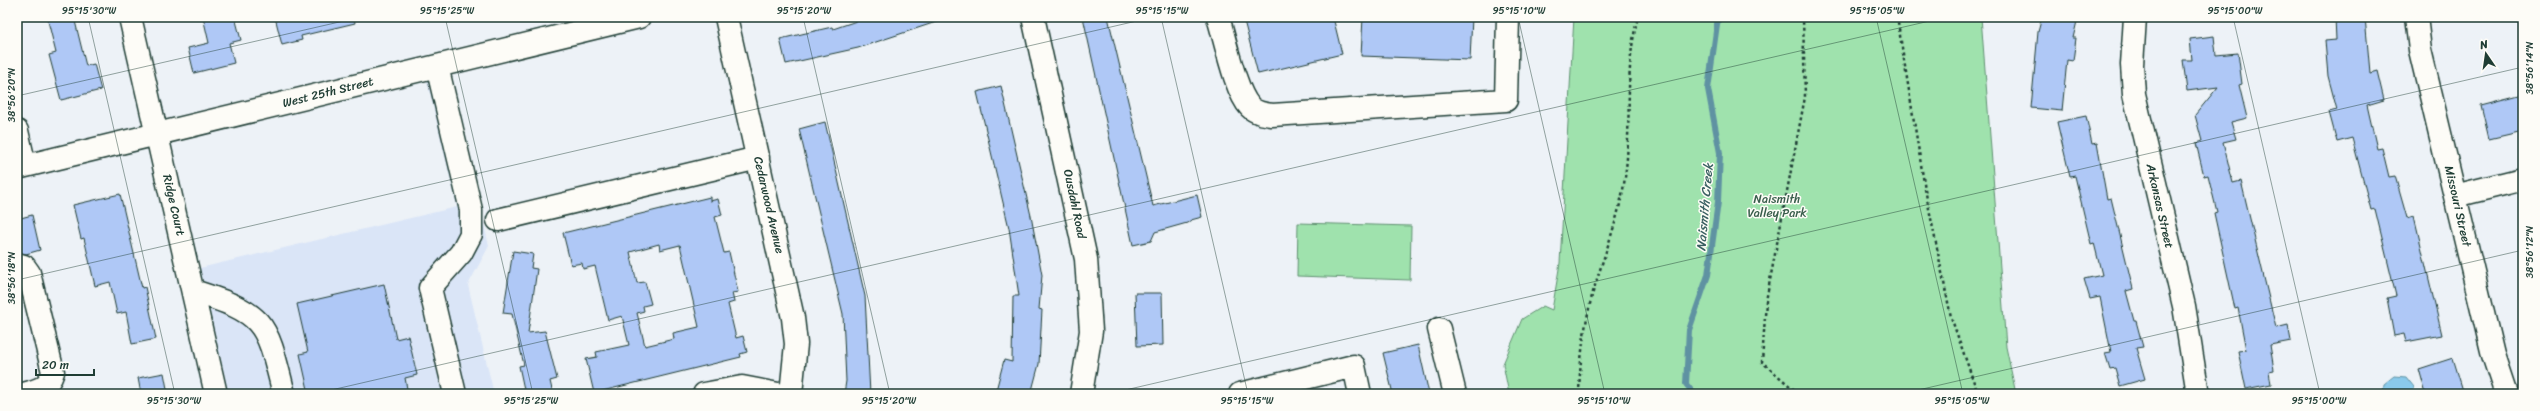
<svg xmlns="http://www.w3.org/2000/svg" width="2540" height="411" viewBox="0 0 2540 411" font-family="Sriracha,sans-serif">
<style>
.built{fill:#dae5f7}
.green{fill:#9fe2ad;stroke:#5f9070}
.water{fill:#8acaeb;stroke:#5f92a2}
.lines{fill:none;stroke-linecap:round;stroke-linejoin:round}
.stream{stroke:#5f92a2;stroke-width:6}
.building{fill:#afc8f6;stroke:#1f3d34;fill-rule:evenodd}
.minor-casing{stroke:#1f3d34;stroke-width:25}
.path{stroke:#1f3d34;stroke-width:2.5;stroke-dasharray:3 3;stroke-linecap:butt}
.minor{stroke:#fdfcf7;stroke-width:22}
.ticks{fill:none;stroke:#1f3d34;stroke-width:1;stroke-opacity:0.45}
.labels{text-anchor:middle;stroke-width:3;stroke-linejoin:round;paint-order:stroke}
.street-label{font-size:12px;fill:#1f3d34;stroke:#fdfcf7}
.park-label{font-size:12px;fill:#395e4c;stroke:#fdfcf7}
.water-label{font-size:13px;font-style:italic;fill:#3a6062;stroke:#fdfcf7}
.neatline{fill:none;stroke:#1f3d34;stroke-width:1.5}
.ticks-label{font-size:10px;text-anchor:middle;fill:#1f3d34}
</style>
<rect width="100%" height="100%" fill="#edf2f7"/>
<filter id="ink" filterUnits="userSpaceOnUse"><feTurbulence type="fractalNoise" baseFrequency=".025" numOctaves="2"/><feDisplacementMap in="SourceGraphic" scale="8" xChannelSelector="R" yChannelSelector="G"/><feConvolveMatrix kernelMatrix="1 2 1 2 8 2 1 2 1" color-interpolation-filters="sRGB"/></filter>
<g filter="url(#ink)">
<!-- built -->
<path class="built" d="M 450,75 L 489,246 L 468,285 L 494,394 L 229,394 L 200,268 L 457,207 L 427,81 Z"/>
<!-- green -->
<path class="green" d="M 1574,17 L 1981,17 L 2006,347 L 2016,394 L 1509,394 L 1503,364 L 1522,319 L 1543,306 L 1552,310 L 1560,263 Z
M 1298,223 L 1411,226 L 1410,280 L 1297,276 Z"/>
<!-- water -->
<path class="water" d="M 2394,376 L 2406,377 L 2414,387 L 2413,394 L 2383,394 L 2384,384 Z"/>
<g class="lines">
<!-- stream -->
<path class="stream" d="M 1694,394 L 1686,384 L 1689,330 L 1708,275 L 1718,202 L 1720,153 L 1708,89 L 1718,17"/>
</g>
<!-- building -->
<path class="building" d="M 47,17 L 74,17 L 86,66 L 94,64 L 101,90 L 61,100 L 49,55 L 56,53 Z
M 203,17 L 235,17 L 241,40 L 229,43 L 234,63 L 194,73 L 188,48 L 209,43 Z
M 275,17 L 354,17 L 355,23 L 301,36 L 302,40 L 282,45 Z
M 868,17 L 942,17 L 942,20 L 858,48 L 786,64 L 780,39 L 832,27 L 833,29 Z
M 1083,17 L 1108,17 L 1153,206 L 1197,195 L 1202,217 L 1191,220 L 1187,223 L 1155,232 L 1151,241 L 1133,245 Z
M 1243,17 L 1333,17 L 1342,54 L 1258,74 Z
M 1363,17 L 1472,17 L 1470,60 L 1361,56 Z
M 2042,17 L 2078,17 L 2073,38 L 2076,38 L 2073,61 L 2067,60 L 2062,111 L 2031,108 L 2038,32 Z
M 2335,17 L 2365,17 L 2370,73 L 2377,71 L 2384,100 L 2367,105 L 2377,149 L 2382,148 L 2389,177 L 2395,176 L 2407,218 L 2414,216 L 2442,335 L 2406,342 L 2404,334 L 2394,336 L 2387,298 L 2396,296 L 2375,209 L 2371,210 L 2352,138 L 2337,142 L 2329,112 L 2337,110 L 2328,76 L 2325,41 L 2336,40 Z
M 2214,36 L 2216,55 L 2238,53 L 2242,84 L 2239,85 L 2247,118 L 2231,122 L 2236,139 L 2223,142 L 2233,183 L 2241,181 L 2276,328 L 2288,325 L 2291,341 L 2270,345 L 2274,370 L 2269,371 L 2271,384 L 2246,389 L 2238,351 L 2246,350 L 2238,308 L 2235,309 L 2214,213 L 2217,212 L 2208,175 L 2204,176 L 2196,143 L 2202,141 L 2195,115 L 2218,87 L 2187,91 L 2183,60 L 2192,60 L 2190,39 Z
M 1001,86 L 1031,216 L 1042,275 L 1039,309 L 1042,310 L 1039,364 L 1031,394 L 995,394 L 1004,360 L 1012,362 L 1013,296 L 1019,296 L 1009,228 L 977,92 Z
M 2523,94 L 2523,131 L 2489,139 L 2481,105 Z
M 2086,116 L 2092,144 L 2097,143 L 2107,199 L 2111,198 L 2133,289 L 2126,291 L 2134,321 L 2136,321 L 2143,347 L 2136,348 L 2145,379 L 2120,386 L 2115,368 L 2110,369 L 2105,353 L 2111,352 L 2100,297 L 2090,299 L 2084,279 L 2102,275 L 2094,243 L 2091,244 L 2075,176 L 2070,177 L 2057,122 Z
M 825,122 L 865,296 L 870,394 L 844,394 L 846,381 L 843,314 L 799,129 Z
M 120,194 L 142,288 L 145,287 L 156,339 L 132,344 L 126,312 L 117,314 L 110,282 L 95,286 L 84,238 L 81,239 L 73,205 Z
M 710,197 L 710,201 L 718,199 L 722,215 L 715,217 L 724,253 L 729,252 L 738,292 L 732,293 L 734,302 L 728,304 L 736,338 L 743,336 L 747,352 L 740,354 L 741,357 L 594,393 L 586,359 L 597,357 L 596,352 L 629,345 L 622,316 L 608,320 L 595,266 L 583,269 L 582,263 L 571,265 L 563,233 ZM 659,244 L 660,250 L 680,245 L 699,327 L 673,333 L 674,339 L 645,346 L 637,313 L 644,311 L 643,306 L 651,304 L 645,282 L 637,283 L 630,252 Z
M 32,215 L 40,250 L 26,254 L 17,252 L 17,219 Z
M 513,251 L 533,254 L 531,268 L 537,269 L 528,333 L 545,331 L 557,379 L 550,381 L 553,394 L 525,394 L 519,366 L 524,365 L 512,314 L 503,313 Z
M 384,284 L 396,339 L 408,336 L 417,375 L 405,378 L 408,394 L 309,394 L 300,354 L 308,352 L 297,304 Z
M 1135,293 L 1162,293 L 1163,345 L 1137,346 Z
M 1418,345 L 1429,394 L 1393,394 L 1383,353 Z
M 2453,358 L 2464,394 L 2426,394 L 2419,369 Z
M 164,373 L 168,394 L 141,394 L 138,378 Z"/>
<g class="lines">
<!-- minor casing -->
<g class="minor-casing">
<path id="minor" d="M 130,17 L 216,394
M 726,17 L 793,318 L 796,344 L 791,394
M 1033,17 L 1086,259 L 1091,331 L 1081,394
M 1218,17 C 1225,39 1235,91 1250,107 C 1256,113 1264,114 1272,115 L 1506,100 L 1508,17
M 2135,17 L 2132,65 L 2134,94 L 2184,306 L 2198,394
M 2416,17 L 2420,50 L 2493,355 L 2506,394
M 437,66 L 471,210 L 471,234 L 461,253 L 430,288 L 455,394
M 17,131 L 25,166
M 17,168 L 639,17
M 2455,196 L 2523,179
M 498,220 L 758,158
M 17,264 L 24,266 L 29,273 L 53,372 C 48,388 39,390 23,394
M 193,291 C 267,314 266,322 284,394
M 1439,329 L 1455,394
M 704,394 L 742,387 L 778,394
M 1240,394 L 1354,366 L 1360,394"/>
</g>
<!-- path -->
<path class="path" d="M 1897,17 L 1925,189 L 1951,317 L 1978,394
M 1579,394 C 1580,360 1584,325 1593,292 C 1604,255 1618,221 1624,184 C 1633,128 1623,71 1638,17
M 1799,394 L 1762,362 L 1766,301 L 1805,97 L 1803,17"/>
<!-- minor -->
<use href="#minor" class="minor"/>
</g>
</g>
<!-- ticks -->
<path class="ticks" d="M 88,17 L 175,394M 445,17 L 533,394M 803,17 L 890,394M 1161,17 L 1248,394M 1518,17 L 1605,394M 1876,17 L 1963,394M 2233,17 L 2320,394M 17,96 L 361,17M 17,280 L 1154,17M 314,394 L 1947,17M 1108,394 L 2523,67M 1901,394 L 2523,250"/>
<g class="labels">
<!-- street labels -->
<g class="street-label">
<text transform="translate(328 92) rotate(-14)" y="4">West 25th Street</text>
<text transform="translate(1075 204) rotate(78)" y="4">Ousdahl Road</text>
<text transform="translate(174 205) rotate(77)" y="4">Ridge Court</text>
<text transform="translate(769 205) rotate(77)" y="4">Cedarwood Avenue</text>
<text transform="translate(2160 206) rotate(77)" y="4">Arkansas Street</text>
<text transform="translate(2458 206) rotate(77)" y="4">Missouri Street</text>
</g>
<!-- park labels -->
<g class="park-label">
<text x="1777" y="203">Naismith<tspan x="1777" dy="14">Valley Park</tspan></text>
</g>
<!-- water labels -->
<g class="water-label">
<text transform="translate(1704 207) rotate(-85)" y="5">Naismith Creek</text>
</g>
</g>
<!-- margin -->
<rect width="2540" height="411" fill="none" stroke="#fdfcf7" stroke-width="44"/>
<!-- north arrow -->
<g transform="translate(2486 54) rotate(347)" stroke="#fdfcf7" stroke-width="3" paint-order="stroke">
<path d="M0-3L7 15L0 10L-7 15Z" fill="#1f3d34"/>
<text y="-6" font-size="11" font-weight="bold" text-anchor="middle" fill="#1f3d34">N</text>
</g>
<!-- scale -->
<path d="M36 369v6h58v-6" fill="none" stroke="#1f3d34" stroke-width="2"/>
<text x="42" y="369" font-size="12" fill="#1f3d34" stroke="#fdfcf7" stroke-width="3" paint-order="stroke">20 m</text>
<rect x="22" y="22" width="2496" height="367" class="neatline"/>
<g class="ticks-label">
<text x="89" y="14">95°15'30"W</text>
<text x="447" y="14">95°15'25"W</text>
<text x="804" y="14">95°15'20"W</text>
<text x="1162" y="14">95°15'15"W</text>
<text x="1519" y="14">95°15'10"W</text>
<text x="1877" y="14">95°15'05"W</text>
<text x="2235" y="14">95°15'00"W</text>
<text transform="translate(2529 68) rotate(-90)" y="4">38°56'14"N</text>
<text transform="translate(11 95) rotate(-90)" y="4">38°56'20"N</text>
<text transform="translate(2529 252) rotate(-90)" y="4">38°56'12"N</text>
<text transform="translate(11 278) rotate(-90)" y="4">38°56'18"N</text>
<text x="174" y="404">95°15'30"W</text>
<text x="531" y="404">95°15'25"W</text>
<text x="889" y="404">95°15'20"W</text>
<text x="1247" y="404">95°15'15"W</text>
<text x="1604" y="404">95°15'10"W</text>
<text x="1962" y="404">95°15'05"W</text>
<text x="2319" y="404">95°15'00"W</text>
</g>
</svg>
